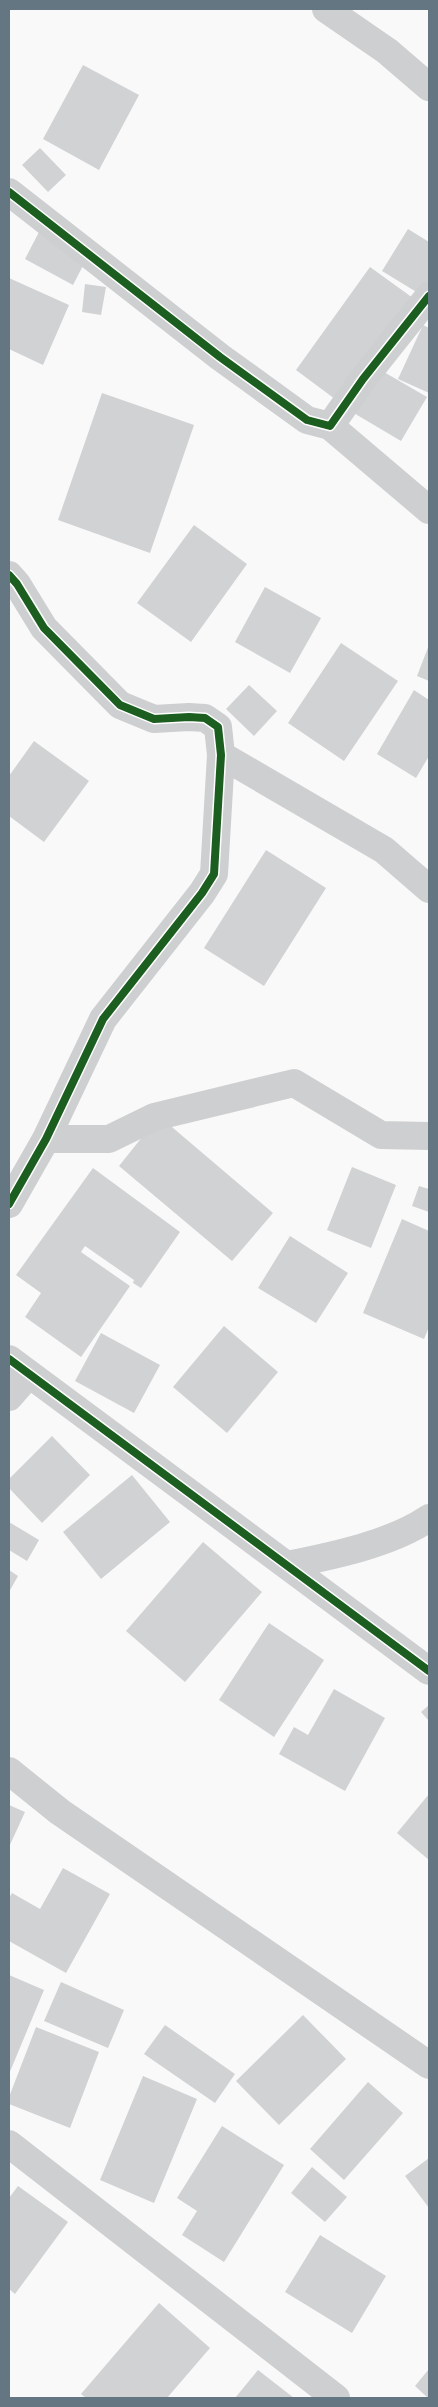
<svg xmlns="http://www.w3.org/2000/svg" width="438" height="2407" viewBox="0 0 438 2407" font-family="Rubik,sans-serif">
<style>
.building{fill:#d0d2d3}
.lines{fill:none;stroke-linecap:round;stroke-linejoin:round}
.street{stroke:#cecfd0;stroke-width:28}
.cycleway-casing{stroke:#fff;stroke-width:11}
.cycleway{stroke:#1b5e20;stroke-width:8}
</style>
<rect width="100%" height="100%" fill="#f9f9f9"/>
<!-- building -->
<path class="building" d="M 83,65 L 139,95 L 99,170 L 43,139 Z
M 40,148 L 66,175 L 48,192 L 22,165 Z
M 408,229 L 429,242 L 429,285 L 423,296 L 382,271 Z
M 40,230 L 88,256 L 73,285 L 25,259 Z
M 370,267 L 413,298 L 339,402 L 296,370 Z
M 9,278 L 69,305 L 43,365 L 9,349 Z
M 85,284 L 106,287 L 101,315 L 82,312 Z
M 423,325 L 429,328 L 429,393 L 398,379 Z
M 377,368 L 427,397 L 401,441 L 352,412 Z
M 102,393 L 194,425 L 150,553 L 58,520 Z
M 194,525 L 247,564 L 191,642 L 137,603 Z
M 265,587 L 321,618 L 290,673 L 235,642 Z
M 341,643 L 398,681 L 344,761 L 288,723 Z
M 429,645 L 429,681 L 417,676 Z
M 249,685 L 277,711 L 254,736 L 226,709 Z
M 414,690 L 429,700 L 429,756 L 416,778 L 377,754 Z
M 34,741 L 89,781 L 44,842 L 9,816 L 9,776 Z
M 266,850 L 326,888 L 264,986 L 204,948 Z
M 159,1116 L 273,1213 L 232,1261 L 119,1166 Z
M 352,1167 L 396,1185 L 371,1248 L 327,1230 Z
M 93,1168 L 180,1232 L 141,1288 L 133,1283 L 134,1280 L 85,1246 L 81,1252 L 130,1286 L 81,1357 L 25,1317 L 41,1293 L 16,1275 Z
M 419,1186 L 429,1189 L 429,1212 L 412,1206 Z
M 402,1219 L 429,1231 L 429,1327 L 424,1339 L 363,1313 Z
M 290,1236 L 348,1273 L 316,1323 L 258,1288 Z
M 224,1326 L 278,1372 L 227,1433 L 173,1387 Z
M 101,1333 L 160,1365 L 134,1413 L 75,1381 Z
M 52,1436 L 90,1475 L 42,1523 L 9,1488 L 9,1479 Z
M 132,1475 L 170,1522 L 101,1579 L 63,1532 Z
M 9,1522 L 39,1540 L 27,1561 L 9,1550 Z
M 203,1542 L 262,1592 L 185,1682 L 126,1631 Z
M 9,1570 L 18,1576 L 9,1592 Z
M 269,1623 L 324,1660 L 274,1737 L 219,1700 Z
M 334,1689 L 385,1718 L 345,1791 L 279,1754 L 294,1727 L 308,1735 Z
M 429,1705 L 429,1721 L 421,1712 Z
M 429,1794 L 429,1860 L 397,1833 Z
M 9,1805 L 25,1812 L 9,1847 Z
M 63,1868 L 110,1894 L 66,1973 L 9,1941 L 9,1898 L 12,1893 L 40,1909 Z
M 9,1975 L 44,1990 L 9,2074 Z
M 61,1982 L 124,2010 L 108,2048 L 44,2021 Z
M 303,2015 L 346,2059 L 279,2125 L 236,2081 Z
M 165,2025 L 235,2074 L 215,2103 L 144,2054 Z
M 36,2027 L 99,2052 L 70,2128 L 9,2104 L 9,2097 Z
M 143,2076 L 197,2099 L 154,2203 L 100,2180 Z
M 368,2082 L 403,2113 L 344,2180 L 310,2149 Z
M 222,2126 L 284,2165 L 224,2262 L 182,2235 L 197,2211 L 177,2198 Z
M 429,2158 L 429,2208 L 405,2176 Z
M 312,2167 L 347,2197 L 325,2222 L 291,2193 Z
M 18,2186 L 68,2222 L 15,2294 L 9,2289 L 9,2198 Z
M 320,2235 L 386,2276 L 352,2333 L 285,2292 Z
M 159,2303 L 210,2348 L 167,2398 L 86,2398 L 81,2394 Z
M 429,2369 L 429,2398 L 428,2398 L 415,2386 Z
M 258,2370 L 294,2398 L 235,2398 Z"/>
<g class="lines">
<!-- street -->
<path class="street" d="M 326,9 L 387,51 L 429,87
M 9,192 L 220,357 L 307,420 L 330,426 L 363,379 L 429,296
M 330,426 L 429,510
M 9,575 L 17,584 L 44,628 L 120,705 L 154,719 L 189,717 L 205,718 L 218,727 L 221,755 L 214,874 L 202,893 L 103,1019 L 46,1139 L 9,1204
M 221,755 L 384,850 L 429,889
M 46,1139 L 109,1139 L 154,1117 L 294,1083 L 381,1135 L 429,1136
M 9,1359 L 429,1671
M 9,1397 L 29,1374
M 287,1565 C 332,1556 391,1544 429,1518
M 9,1771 L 60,1812 L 429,2065
M 9,2144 L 336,2398"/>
<!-- cycleway casing -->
<g class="cycleway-casing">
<path id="cycleway" d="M 9,192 L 220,357 L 307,420 L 330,426 L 363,379 L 429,296
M 9,575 L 17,584 L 44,628 L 120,705 L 154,719 L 189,717 L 205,718 L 218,727 L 221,755 L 214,874 L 202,893 L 103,1019 L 46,1139 L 9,1204
M 9,1359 L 429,1671"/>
</g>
<!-- cycleway -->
<use href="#cycleway" class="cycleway"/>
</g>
<!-- border -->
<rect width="438" height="2407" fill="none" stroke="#657683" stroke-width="20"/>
</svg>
